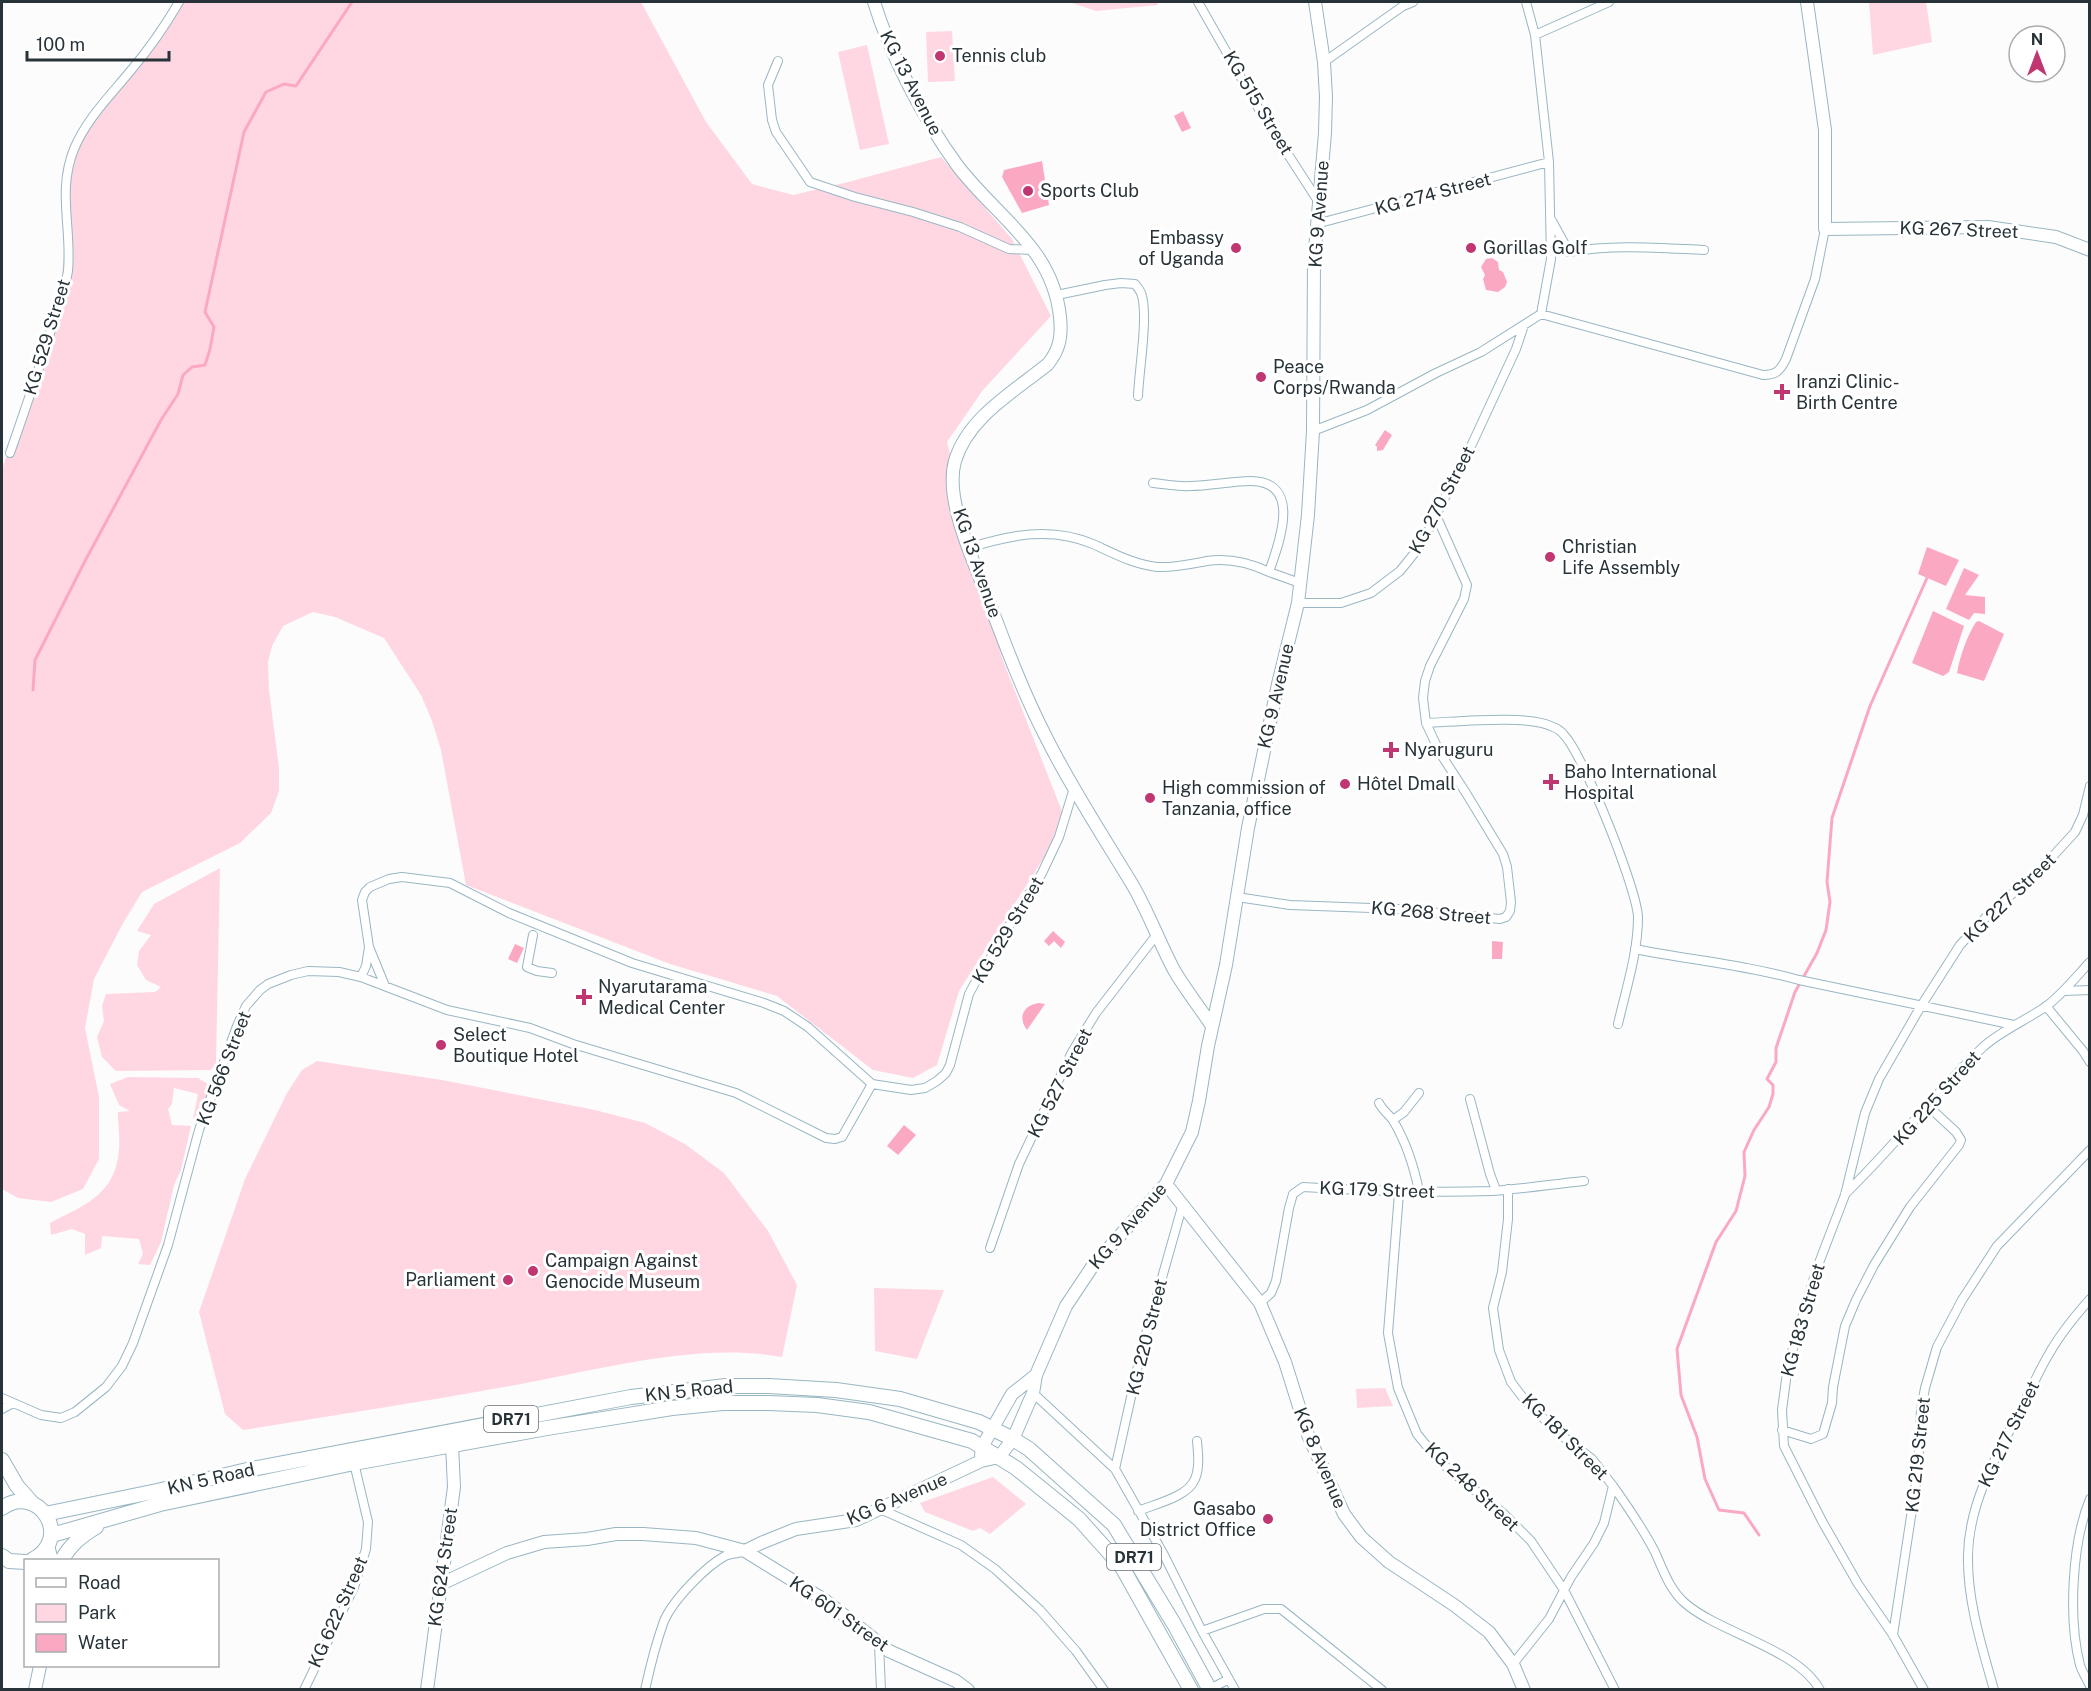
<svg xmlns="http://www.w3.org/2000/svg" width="2091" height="1691" viewBox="0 0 2091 1691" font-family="'Public Sans',sans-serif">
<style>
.green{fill:#ffd7e2}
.water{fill:#fba8c3}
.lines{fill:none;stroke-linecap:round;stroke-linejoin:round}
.stream{stroke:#fba8c3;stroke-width:3}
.street-casing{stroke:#99b6c2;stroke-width:10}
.secondary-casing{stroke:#99b6c2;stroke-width:14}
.primary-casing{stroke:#99b6c2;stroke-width:16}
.street{stroke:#fff;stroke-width:8}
.secondary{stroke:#fff;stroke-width:12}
.primary{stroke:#fff;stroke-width:14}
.poi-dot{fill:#c03671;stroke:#fff;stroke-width:2}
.labels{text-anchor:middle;stroke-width:6;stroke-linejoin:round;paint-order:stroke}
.shield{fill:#fff;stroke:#687074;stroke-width:1.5}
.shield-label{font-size:16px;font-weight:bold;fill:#273338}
.poi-label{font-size:18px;fill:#273338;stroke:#fff;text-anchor:start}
.street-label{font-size:18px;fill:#273338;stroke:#fff}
</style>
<rect width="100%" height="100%" fill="#fcfcfc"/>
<!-- green -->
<path class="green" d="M 175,2 L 641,2 L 706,122 L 752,184 L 793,195 L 848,182 L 941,157 L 1012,239 L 1051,316 L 983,390 L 947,442 L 1002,658 L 1063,814 L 1047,853 L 959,991 L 937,1065 L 913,1078 L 873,1070 L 777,996 L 670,964 L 466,885 L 441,750 L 432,721 L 421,695 L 384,638 L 335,617 L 313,612 L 283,626 L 272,646 L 268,662 L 269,690 L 279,768 L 279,791 L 271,813 L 240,843 L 142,892 L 122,925 L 94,979 L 85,1028 L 99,1097 L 99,1159 L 83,1189 L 51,1202 L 18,1198 L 2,1189 L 2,469 L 40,359 L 62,277 L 70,166 L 95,116 L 160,29 Z
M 1069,2 L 1157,2 L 1158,5 L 1096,11 Z
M 1869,2 L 1926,2 L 1932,42 L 1873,55 Z
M 952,31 L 955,81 L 928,82 L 926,32 Z
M 867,45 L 889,144 L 860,150 L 838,52 Z
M 220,868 L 216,1063 L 211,1070 L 116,1071 L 102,1057 L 97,1037 L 104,1021 L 102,1006 L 106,994 L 155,992 L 161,987 L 146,980 L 137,965 L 139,951 L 151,935 L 137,931 L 154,904 Z
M 317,1061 L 442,1080 L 595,1110 L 645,1123 L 685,1144 L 724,1173 L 768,1231 L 797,1285 L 782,1357 C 698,1342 603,1369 521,1384 C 428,1401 336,1415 243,1430 L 225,1414 L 199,1312 L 245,1179 L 287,1093 L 302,1070 Z
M 128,1077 L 198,1078 L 211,1086 L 201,1118 L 193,1119 L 198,1094 L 174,1088 L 172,1104 L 168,1109 L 172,1125 L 191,1126 L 181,1170 L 174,1185 L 161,1242 L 150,1265 L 138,1264 L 143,1254 L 139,1239 L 102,1236 L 101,1248 L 85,1255 L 85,1234 L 72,1229 L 51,1235 L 50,1223 C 86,1204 115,1195 119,1150 C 120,1138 118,1125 118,1112 L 130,1111 L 119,1105 L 110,1084 Z
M 874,1288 L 944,1290 L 917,1359 L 875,1351 Z
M 1385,1388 L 1393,1406 L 1357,1408 L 1356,1389 Z
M 993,1477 L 1026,1504 L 990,1534 L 980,1528 L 973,1531 L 925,1512 L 920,1503 Z"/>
<!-- water -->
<path class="water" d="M 1183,111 L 1191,128 L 1182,132 L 1174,116 Z
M 1042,161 L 1049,205 L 1022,213 L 1002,177 L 1004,170 Z
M 1492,258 L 1498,262 L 1499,270 L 1503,272 L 1507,282 L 1505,287 L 1498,292 L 1486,290 L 1483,279 L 1485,275 L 1481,267 L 1486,259 Z
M 1385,430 L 1392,435 L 1383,450 L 1377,451 L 1377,447 L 1375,445 Z
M 1927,547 L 1959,560 L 1946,586 L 1918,574 Z
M 1964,568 L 1979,575 L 1965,595 L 1985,597 L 1985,614 L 1974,613 L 1969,620 L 1946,609 Z
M 1933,611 L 1964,626 L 1949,672 L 1943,676 L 1912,663 Z
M 1979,621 L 2004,634 L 1984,681 L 1957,673 C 1960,656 1967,636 1976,622 Z
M 1053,931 L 1065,942 L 1061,948 L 1054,941 L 1049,946 L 1044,941 Z
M 1492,941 L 1503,942 L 1502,959 L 1492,959 Z
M 515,944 L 524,948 L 517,963 L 508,959 Z
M 1039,1003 L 1045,1004 L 1027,1030 C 1017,1017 1024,1005 1039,1003 Z
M 904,1125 L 916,1135 L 898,1155 L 887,1146 Z"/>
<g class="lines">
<!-- stream -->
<path class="stream" d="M 33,690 L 35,660 L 85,561 L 161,420 L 178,394 L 183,375 L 192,367 L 205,365 L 210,349 L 214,327 L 205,312 L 244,132 L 266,92 L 284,84 L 296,86 L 352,2
M 1759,1535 L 1744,1513 L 1719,1510 L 1705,1479 L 1697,1437 L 1681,1395 L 1677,1349 L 1716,1242 L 1736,1211 L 1745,1176 L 1744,1152 L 1754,1130 L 1769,1107 L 1773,1094 L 1773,1085 L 1767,1079 L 1776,1062 L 1776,1048 L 1795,992 L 1817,953 L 1826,930 L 1830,902 L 1827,882 L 1832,818 L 1870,706 L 1927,578"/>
<!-- street casing -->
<g class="street-casing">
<path id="street" d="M 1198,2 L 1260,111 L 1320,204
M 1526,2 L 1535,35 L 1549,162 L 1551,259 L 1541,314
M 1535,35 L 1609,2
M 778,61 L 768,85 L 772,120 L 776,132 L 810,182 L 855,197 L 913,212 L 960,227 L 1009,249 L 1033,250
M 1324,62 L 1403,6 L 1413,2
M 1552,221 L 1569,252 C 1614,244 1659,248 1704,250
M 1316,224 L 1549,162
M 1057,295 L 1105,285 L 1121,283 L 1135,284 C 1138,288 1141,291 1142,296 C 1148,319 1139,370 1138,396
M 1313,431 L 1367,410 L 1436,373 L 1481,352 L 1541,314 L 1763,375 C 1776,375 1780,371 1786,359 L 1815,279 L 1825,229
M 10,453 C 25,410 40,367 53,323 C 58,306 65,289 68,271 C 72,228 57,191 74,149 C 87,118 111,95 132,69 C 150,48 165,26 179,2
M 968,548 C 1010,535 1051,526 1093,544 C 1115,554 1133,564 1157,567 C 1173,568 1191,564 1207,561 C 1229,558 1250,563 1269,572 C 1279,543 1303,482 1251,481 C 1231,481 1210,486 1190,486 C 1178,487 1165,484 1153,483
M 1269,572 L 1300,583
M 1298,603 L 1341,603 L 1371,593 L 1400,571 L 1421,545 L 1472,444 L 1516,349 L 1524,325
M 1426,723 C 1455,722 1530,714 1553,727 C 1557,728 1562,732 1564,735 C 1583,754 1637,889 1638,917 C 1638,953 1626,989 1618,1024
M 1237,897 L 1290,905 L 1398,909 L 1500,919 L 1506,917 L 1510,911 L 1511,902 L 1507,867 L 1503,854 L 1466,793 L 1440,753 L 1426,723 L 1423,698 L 1425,681 L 1430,666 L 1464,599 L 1467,585 L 1435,513
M 533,935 L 527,967 L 537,971 L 552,973
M 1635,949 C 1690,960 1746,965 1799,980 L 2014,1025
M 361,977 L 366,966 L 369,947
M 385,986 L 369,947 L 362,900 L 365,892 L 370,887 L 389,879 L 402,877 L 450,883 L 509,913 L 632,963 L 764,1003 L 784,1011 L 808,1027 L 872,1084 L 911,1090 L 925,1088 L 937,1081 L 946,1073 L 950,1065 L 969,994 L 983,968 L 995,952 L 1005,932 L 1042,873 L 1059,837 L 1074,788
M 2064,991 L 2090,990
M 2046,1006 L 2083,1051 L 2090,1062
M 1470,1099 L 1490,1174 L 1496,1190
M 1379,1103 C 1383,1111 1390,1115 1394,1122 C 1407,1144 1414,1167 1419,1191
M 1393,1120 L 1404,1112 L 1419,1093
M 1508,1189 L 1508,1219 L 1502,1272 L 1493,1308 L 1499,1350 L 1511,1382 L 1524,1399 L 1556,1431 L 1592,1459 L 1613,1486 L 1604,1523 L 1594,1543 L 1571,1577 L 1549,1619 L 1513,1664
M 1399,1193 L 1388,1333 L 1398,1388 L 1417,1434 L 1439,1461 L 1504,1514 L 1531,1541 L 1564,1590 L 1615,1690
M 1845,1194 C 1894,1147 1934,1094 1983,1047 C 2002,1030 2027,1020 2048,1005 C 2064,992 2076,977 2090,962
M 990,1248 L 1019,1164 L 1072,1052 L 1096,1013 L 1158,933
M 1260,1303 L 1271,1293 L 1276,1281 L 1289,1208 L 1293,1194 L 1303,1187 C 1367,1191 1429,1193 1492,1191 C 1523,1189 1554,1184 1584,1181
M 1033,1393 L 1115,1469 L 1164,1555 L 1202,1631 L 1235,1690
M 2,1398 L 41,1415 L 61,1418 L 75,1412 L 106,1387 L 122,1366 L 133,1343 L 168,1245 L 199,1130 L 237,1026 L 246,1006 L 260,990 L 268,984 L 291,975 L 308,971 L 339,972 L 361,977 L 447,1010 L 530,1028 L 573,1044 L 736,1093 L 826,1138 L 835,1139 L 842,1137 L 872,1084
M 2,1409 L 13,1403
M 1782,1430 L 1811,1439 L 1823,1434 L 1832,1403 L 1833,1387 L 1845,1326 L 1856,1300 L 1874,1265 L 1910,1207 L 1959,1145 L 1961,1140 L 1956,1132 L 1928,1106
M 1115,1469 L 1141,1352 L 1182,1207
M 1613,1486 C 1628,1507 1643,1529 1655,1552 C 1663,1570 1670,1591 1686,1604 C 1722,1634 1798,1649 1820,1690
M 2090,1499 C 2072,1542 2068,1619 2080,1665 C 2082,1672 2087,1679 2090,1686
M 880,1509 L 961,1545 L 995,1569 L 1040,1610 L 1076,1651 L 1104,1690
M 1138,1511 C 1155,1504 1188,1497 1195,1479 C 1200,1467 1198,1453 1197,1441
M 1202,1631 L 1264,1609 L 1281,1609 L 1382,1690
M 1893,1635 L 1918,1470 L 1921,1410 L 1925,1388 L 1937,1347 L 1962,1300 L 1997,1246 L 2090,1150
M 879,1644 L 881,1690
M 1210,1689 L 1229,1679
M 304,1690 L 354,1587 L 366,1549 L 368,1522 L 354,1463
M 645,1690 C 650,1667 656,1643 664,1621 C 673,1600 705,1567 725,1556 C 730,1554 737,1553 743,1552
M 1924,1690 L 1893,1635 L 1858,1584 L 1822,1521 L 1784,1446 L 1782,1410 L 1788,1365 L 1817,1268 L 1845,1195 L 1865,1113 L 1879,1079 L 1921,1006 L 1960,945 L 1988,915 L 2043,867 L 2075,832 L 2083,815 L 2090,786
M 1994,1690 C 1982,1647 1967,1601 1968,1555 C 1969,1503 1996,1456 2020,1411 C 2030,1392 2038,1372 2049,1354 C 2060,1334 2075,1316 2090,1299"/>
</g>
<!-- secondary casing -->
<g class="secondary-casing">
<path id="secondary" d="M 874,2 C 890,54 924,120 957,165 C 995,216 1053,247 1060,317 C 1062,336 1060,349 1048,364 C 1015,391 968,417 955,461 C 945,496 969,551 982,583 C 1002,636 1021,689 1047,739 C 1072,789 1103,836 1132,884 C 1148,911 1159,942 1174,970 C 1185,989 1200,1008 1212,1026
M 1807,2 L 1825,130 L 1825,229 L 1988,227 L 2056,237 L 2090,250
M 1166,1184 L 1260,1303 L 1285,1362 L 1308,1435 L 1344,1514 L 1361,1537 L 1389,1562 L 1454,1605 L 1489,1632 L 1513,1664 L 1524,1690
M 981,1456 L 982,1447 L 1012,1394 L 1036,1375
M 48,1546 L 52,1560
M 745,1551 L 761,1543 L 796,1529 L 856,1520 L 981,1461 L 999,1457 L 1013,1439 L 1033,1393 L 1036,1375 L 1066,1306 L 1092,1267 L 1166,1184 L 1192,1132 L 1199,1101 L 1208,1046 L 1226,965 L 1248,828 L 1278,684 L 1298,603 L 1308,515 L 1313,431 L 1314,261 L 1325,133 L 1326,97 L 1324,62 L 1315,2
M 441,1584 L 507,1553 L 544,1542 L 587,1539 L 616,1534 L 643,1534 L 696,1538 L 745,1551 L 826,1601 L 889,1651 L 956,1681 L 968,1690
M 35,1690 L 40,1666
M 427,1690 L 454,1487 L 452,1445"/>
</g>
<!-- primary casing -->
<g class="primary-casing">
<path id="primary" d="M 2,1460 L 17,1486 L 33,1504
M 2,1508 C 39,1482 74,1539 32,1560
M 45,1514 L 157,1491 L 247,1470 L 631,1397 L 726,1386 L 769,1386 L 836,1390 L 900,1399 L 979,1422 L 1013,1439 L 1029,1449 L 1114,1525 L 1174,1624 L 1210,1690
M 52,1535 L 160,1504 L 354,1463 L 547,1428 L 672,1408 L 723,1403 L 768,1403 L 817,1405 L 869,1412 L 972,1441 L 1016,1468 L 1079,1519 L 1122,1567 L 1191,1690
M 2,1556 L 9,1561 L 26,1562
M 62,1560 C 70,1545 81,1536 96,1527"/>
</g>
<!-- street -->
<use href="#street" class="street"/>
<!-- secondary -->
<use href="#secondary" class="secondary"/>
<!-- primary -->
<use href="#primary" class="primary"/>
</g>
<!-- markers -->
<g class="poi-dot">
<circle cx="940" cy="56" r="6"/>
<circle cx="1028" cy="191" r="6"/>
<circle cx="1236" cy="248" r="6"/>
<circle cx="1471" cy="248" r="6"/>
<circle cx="1261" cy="377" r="6"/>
<path d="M1779 383h6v6h6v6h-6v6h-6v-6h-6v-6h6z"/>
<circle cx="1550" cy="557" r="6"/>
<path d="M1388 741h6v6h6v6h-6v6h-6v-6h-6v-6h6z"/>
<path d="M1548 773h6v6h6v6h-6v6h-6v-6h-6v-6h6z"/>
<circle cx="1345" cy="784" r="6"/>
<circle cx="1150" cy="798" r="6"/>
<path d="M581 988h6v6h6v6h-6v6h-6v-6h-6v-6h6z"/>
<circle cx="441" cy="1045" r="6"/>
<circle cx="533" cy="1271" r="6"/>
<circle cx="508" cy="1280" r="6"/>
<circle cx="1268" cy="1519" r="6"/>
</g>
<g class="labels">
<!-- shield labels -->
<g class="shield">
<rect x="484" y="1406" width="54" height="26" rx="4.5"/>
<rect x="1107" y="1544" width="54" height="26" rx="4.5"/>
</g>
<g class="shield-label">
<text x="511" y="1425">DR71</text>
<text x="1134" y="1563">DR71</text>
</g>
<!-- poi labels -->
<g class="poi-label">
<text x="952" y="62">Tennis club</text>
<text x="1040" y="197">Sports Club</text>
<text x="1224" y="244" text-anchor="end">Embassy<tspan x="1224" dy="21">of Uganda</tspan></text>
<text x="1483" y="254">Gorillas Golf</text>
<text x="1273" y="373">Peace<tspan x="1273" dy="21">Corps/Rwanda</tspan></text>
<text x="1796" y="388">Iranzi Clinic-<tspan x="1796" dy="21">Birth Centre</tspan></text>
<text x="1562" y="553">Christian<tspan x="1562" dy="21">Life Assembly</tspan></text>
<text x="1404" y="756">Nyaruguru</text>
<text x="1564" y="778">Baho International<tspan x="1564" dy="21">Hospital</tspan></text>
<text x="1357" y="790">Hôtel Dmall</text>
<text x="1162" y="794">High commission of<tspan x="1162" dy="21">Tanzania, office</tspan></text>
<text x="598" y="993">Nyarutarama<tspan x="598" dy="21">Medical Center</tspan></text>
<text x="453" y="1041">Select<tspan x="453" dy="21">Boutique Hotel</tspan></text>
<text x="545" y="1267">Campaign Against<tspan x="545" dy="21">Genocide Museum</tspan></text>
<text x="496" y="1286" text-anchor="end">Parliament</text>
<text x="1256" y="1515" text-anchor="end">Gasabo<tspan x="1256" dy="21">District Office</tspan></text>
</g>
<!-- street labels -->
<g class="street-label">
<text transform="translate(911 83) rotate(63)" y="6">KG 13 Avenue</text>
<text transform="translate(1258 103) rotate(59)" y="6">KG 515 Street</text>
<text transform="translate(1433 194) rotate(-15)" y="6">KG 274 Street</text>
<text transform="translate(1319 214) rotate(-86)" y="6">KG 9 Avenue</text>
<text transform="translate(1959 230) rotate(2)" y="6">KG 267 Street</text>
<text transform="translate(47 337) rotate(-73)" y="6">KG 529 Street</text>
<text transform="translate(1442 500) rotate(-62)" y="6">KG 270 Street</text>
<text transform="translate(977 563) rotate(71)" y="6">KG 13 Avenue</text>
<text transform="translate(1276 696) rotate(-77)" y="6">KG 9 Avenue</text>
<text transform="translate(2010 898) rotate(-44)" y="6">KG 227 Street</text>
<text transform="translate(1431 913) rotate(5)" y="6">KG 268 Street</text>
<text transform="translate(1008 930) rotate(-59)" y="6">KG 529 Street</text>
<text transform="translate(224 1068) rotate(-69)" y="6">KG 566 Street</text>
<text transform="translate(1060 1083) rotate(-63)" y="6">KG 527 Street</text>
<text transform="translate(1937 1098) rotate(-48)" y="6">KG 225 Street</text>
<text transform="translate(1377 1190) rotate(2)" y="6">KG 179 Street</text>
<text transform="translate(1128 1226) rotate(-49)" y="6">KG 9 Avenue</text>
<text transform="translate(1803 1320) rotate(-74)" y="6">KG 183 Street</text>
<text transform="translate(1147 1337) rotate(-76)" y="6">KG 220 Street</text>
<text transform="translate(689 1391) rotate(-6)" y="6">KN 5 Road</text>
<text transform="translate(2009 1434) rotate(-64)" y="6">KG 217 Street</text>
<text transform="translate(1565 1437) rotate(45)" y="6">KG 181 Street</text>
<text transform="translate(1918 1455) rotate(-84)" y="6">KG 219 Street</text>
<text transform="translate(1320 1458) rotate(67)" y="6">KG 8 Avenue</text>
<text transform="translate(211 1479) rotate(-13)" y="6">KN 5 Road</text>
<text transform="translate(1472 1487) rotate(43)" y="6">KG 248 Street</text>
<text transform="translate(897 1499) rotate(-23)" y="6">KG 6 Avenue</text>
<text transform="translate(443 1567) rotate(-82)" y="6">KG 624 Street</text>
<text transform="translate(338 1612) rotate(-66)" y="6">KG 622 Street</text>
<text transform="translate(839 1614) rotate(35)" y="6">KG 601 Street</text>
</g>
</g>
<!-- border -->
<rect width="2091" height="1691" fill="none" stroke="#273338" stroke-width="6"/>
<!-- legend -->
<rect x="24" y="1559" width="195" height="108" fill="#ffffff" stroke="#a9adaf" stroke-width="1.5"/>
<rect x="36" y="1578" width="30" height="9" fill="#ffffff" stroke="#a9adaf" stroke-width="1.5"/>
<text x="78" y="1589" font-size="18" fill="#273338">Road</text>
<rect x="36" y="1604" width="30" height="18" fill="#ffd7e2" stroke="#a9adaf" stroke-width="1.5"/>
<text x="78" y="1619" font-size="18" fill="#273338">Park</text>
<rect x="36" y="1634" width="30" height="18" fill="#fba8c3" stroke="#a9adaf" stroke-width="1.5"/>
<text x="78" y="1649" font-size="18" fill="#273338">Water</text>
<!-- north arrow -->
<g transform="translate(2037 54)"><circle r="28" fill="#ffffff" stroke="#a9adaf" stroke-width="1.5"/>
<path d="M0-4.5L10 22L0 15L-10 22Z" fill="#c03671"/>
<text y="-9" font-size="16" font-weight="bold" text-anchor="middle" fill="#273338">N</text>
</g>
<!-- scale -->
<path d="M27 51v9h142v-9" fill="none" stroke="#273338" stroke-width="3"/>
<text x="36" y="51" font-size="18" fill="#273338" stroke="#ffffff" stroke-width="4.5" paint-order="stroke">100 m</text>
</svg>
